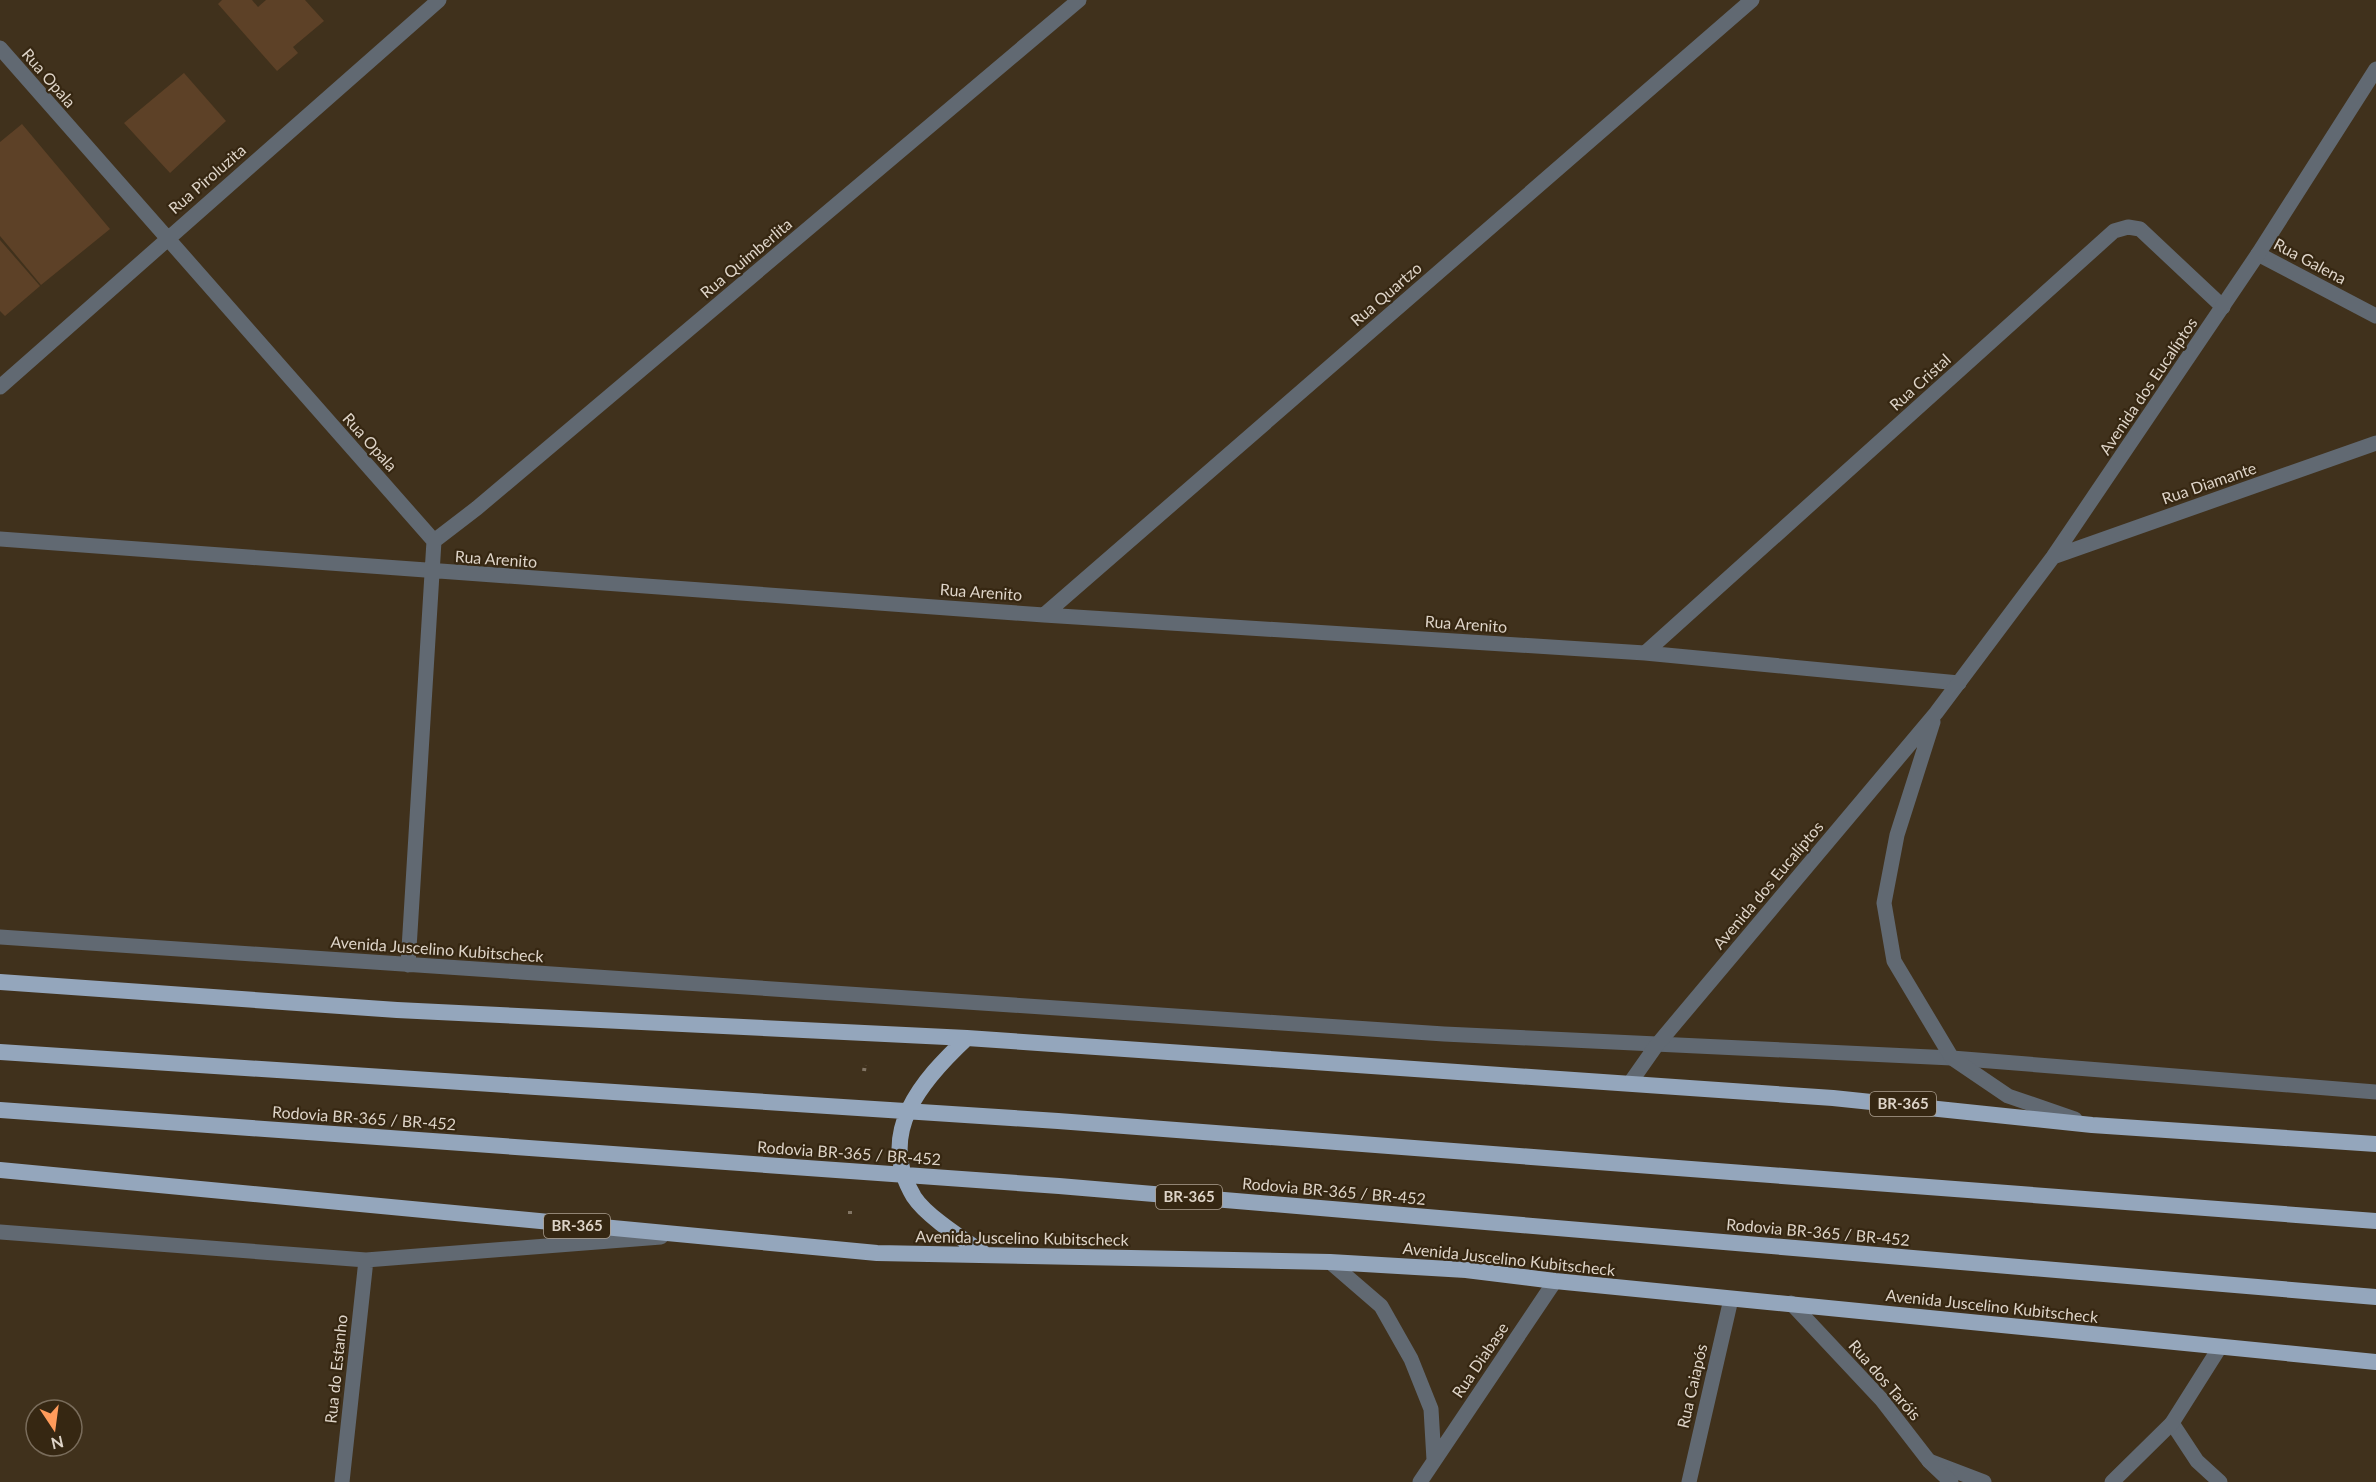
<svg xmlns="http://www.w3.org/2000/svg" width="2376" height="1482" viewBox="0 0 2376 1482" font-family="Lato,sans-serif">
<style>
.building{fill:#5d4127}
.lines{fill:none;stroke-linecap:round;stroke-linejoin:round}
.path{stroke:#827564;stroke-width:4;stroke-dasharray:3 3;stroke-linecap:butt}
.minor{stroke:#616972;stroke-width:15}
.tertiary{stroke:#616972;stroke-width:15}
.trunk{stroke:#94a6bc;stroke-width:16}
.labels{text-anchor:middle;stroke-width:4.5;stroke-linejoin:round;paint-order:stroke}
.shield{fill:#362712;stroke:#aca091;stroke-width:1.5}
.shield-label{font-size:15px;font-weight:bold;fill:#ded4c8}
.street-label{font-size:16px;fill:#ded4c8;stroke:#362712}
</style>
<rect width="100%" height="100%" fill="#40311c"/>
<!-- building -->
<path class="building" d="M 222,0 L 252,0 L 258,7 L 266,0 L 305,0 L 324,21 L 293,47 L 298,53 L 277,71 L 218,4 Z
M 184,73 L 226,121 L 170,173 L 124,123 Z
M 22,124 L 110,229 L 41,285 L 0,236 L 0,142 Z
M 0,240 L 40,286 L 5,316 L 0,311 Z"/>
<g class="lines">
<!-- path -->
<path class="path" d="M 864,1071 L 865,1065
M 850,1214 L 850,1208"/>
<!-- minor -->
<path class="minor" d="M 0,48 L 434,541 L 408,965
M 2258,254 L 2376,316
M 0,387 L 439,0
M 0,539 L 1044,615 L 1645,653 L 1959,683
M 434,541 L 477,508 L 1079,0
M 1044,615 L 1752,0
M 1645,653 L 2114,231 L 2128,227 L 2140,229 L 2223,307
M 0,937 L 1444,1034 L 1952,1058 L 2376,1092
M 0,1232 L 366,1260 L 661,1237
M 1330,1262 L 1381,1306 L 1411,1359 L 1431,1409 L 1434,1460
M 2172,1423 L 2197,1461 L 2220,1482
M 1929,1461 L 1984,1482
M 342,1482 L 366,1260
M 1420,1482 L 1555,1281
M 1689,1482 L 1731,1299"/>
<!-- tertiary -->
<path class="tertiary" d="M 2053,557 L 2376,443
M 1933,722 L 1897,835 L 1884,903 L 1894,961 L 1952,1058 L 2008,1096 L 2075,1119
M 1630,1083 L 1656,1046 L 1936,713 L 2053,557 L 2258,254 L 2376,69
M 1791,1303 L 1881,1399 L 1929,1461 L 1951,1482
M 2112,1482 L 2172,1423 L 2220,1347"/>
<!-- trunk -->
<path class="trunk" d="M 0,982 L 397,1010 L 967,1038 L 1833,1098 L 2092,1125 L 2376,1144
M 967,1038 C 922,1080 875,1133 914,1197 C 927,1217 966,1241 986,1255
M 0,1052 L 1058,1121 L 2376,1221
M 0,1110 L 1059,1186 L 2376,1297
M 0,1170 L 877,1253 L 1330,1262 L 1466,1270 L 1555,1281 L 2376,1362"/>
</g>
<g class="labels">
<!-- shield labels -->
<g class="shield">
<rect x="1870" y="1092" width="66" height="24" rx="4.5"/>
<rect x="1156" y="1185" width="66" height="24" rx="4.5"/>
<rect x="544" y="1214" width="66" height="24" rx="4.5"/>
</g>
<g class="shield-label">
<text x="1903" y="1109">BR-365</text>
<text x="1189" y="1202">BR-365</text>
<text x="577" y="1231">BR-365</text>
</g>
<!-- street labels -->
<g class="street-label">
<text transform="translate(49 78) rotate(49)" y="6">Rua Opala</text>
<text transform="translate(207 179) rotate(-41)" y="6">Rua Piroluzita</text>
<text transform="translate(746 258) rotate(-40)" y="6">Rua Quimberlita</text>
<text transform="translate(2310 261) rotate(28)" y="6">Rua Galena</text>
<text transform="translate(1386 294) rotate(-41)" y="6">Rua Quartzo</text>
<text transform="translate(1920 382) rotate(-42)" y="6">Rua Cristal</text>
<text transform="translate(2148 386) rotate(-56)" y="6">Avenida dos Eucalíptos</text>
<text transform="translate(370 442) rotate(48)" y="6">Rua Opala</text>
<text transform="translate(2209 483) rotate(-19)" y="6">Rua Diamante</text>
<text transform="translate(496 559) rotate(4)" y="6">Rua Arenito</text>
<text transform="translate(981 592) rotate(4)" y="6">Rua Arenito</text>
<text transform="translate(1466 624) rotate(4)" y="6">Rua Arenito</text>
<text transform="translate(1768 885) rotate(-50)" y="6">Avenida dos Eucalíptos</text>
<text transform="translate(437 949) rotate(4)" y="6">Avenida Juscelino Kubitscheck</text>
<text transform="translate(364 1118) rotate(4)" y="6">Rodovia BR-365 / BR-452</text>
<text transform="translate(849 1153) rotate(4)" y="6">Rodovia BR-365 / BR-452</text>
<text transform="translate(1334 1191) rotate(5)" y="6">Rodovia BR-365 / BR-452</text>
<text transform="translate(1818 1232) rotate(5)" y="6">Rodovia BR-365 / BR-452</text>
<text transform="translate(1022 1238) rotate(1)" y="6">Avenida Juscelino Kubitscheck</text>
<text transform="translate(1509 1259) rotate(6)" y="6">Avenida Juscelino Kubitscheck</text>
<text transform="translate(1992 1306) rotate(6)" y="6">Avenida Juscelino Kubitscheck</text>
<text transform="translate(1480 1360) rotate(-56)" y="6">Rua Diabase</text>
<text transform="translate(336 1369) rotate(-84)" y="6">Rua do Estanho</text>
<text transform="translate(1885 1380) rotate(49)" y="6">Rua dos Taróis</text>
<text transform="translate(1692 1386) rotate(-77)" y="6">Rua Caiapós</text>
</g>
</g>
<!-- north arrow -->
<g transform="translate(54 1428) rotate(167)"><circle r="28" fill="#362712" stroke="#796c5b" stroke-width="1.5"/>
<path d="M0-4.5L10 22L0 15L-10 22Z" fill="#ff9b5b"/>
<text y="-9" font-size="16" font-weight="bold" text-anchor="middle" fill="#ded4c8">N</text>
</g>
</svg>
